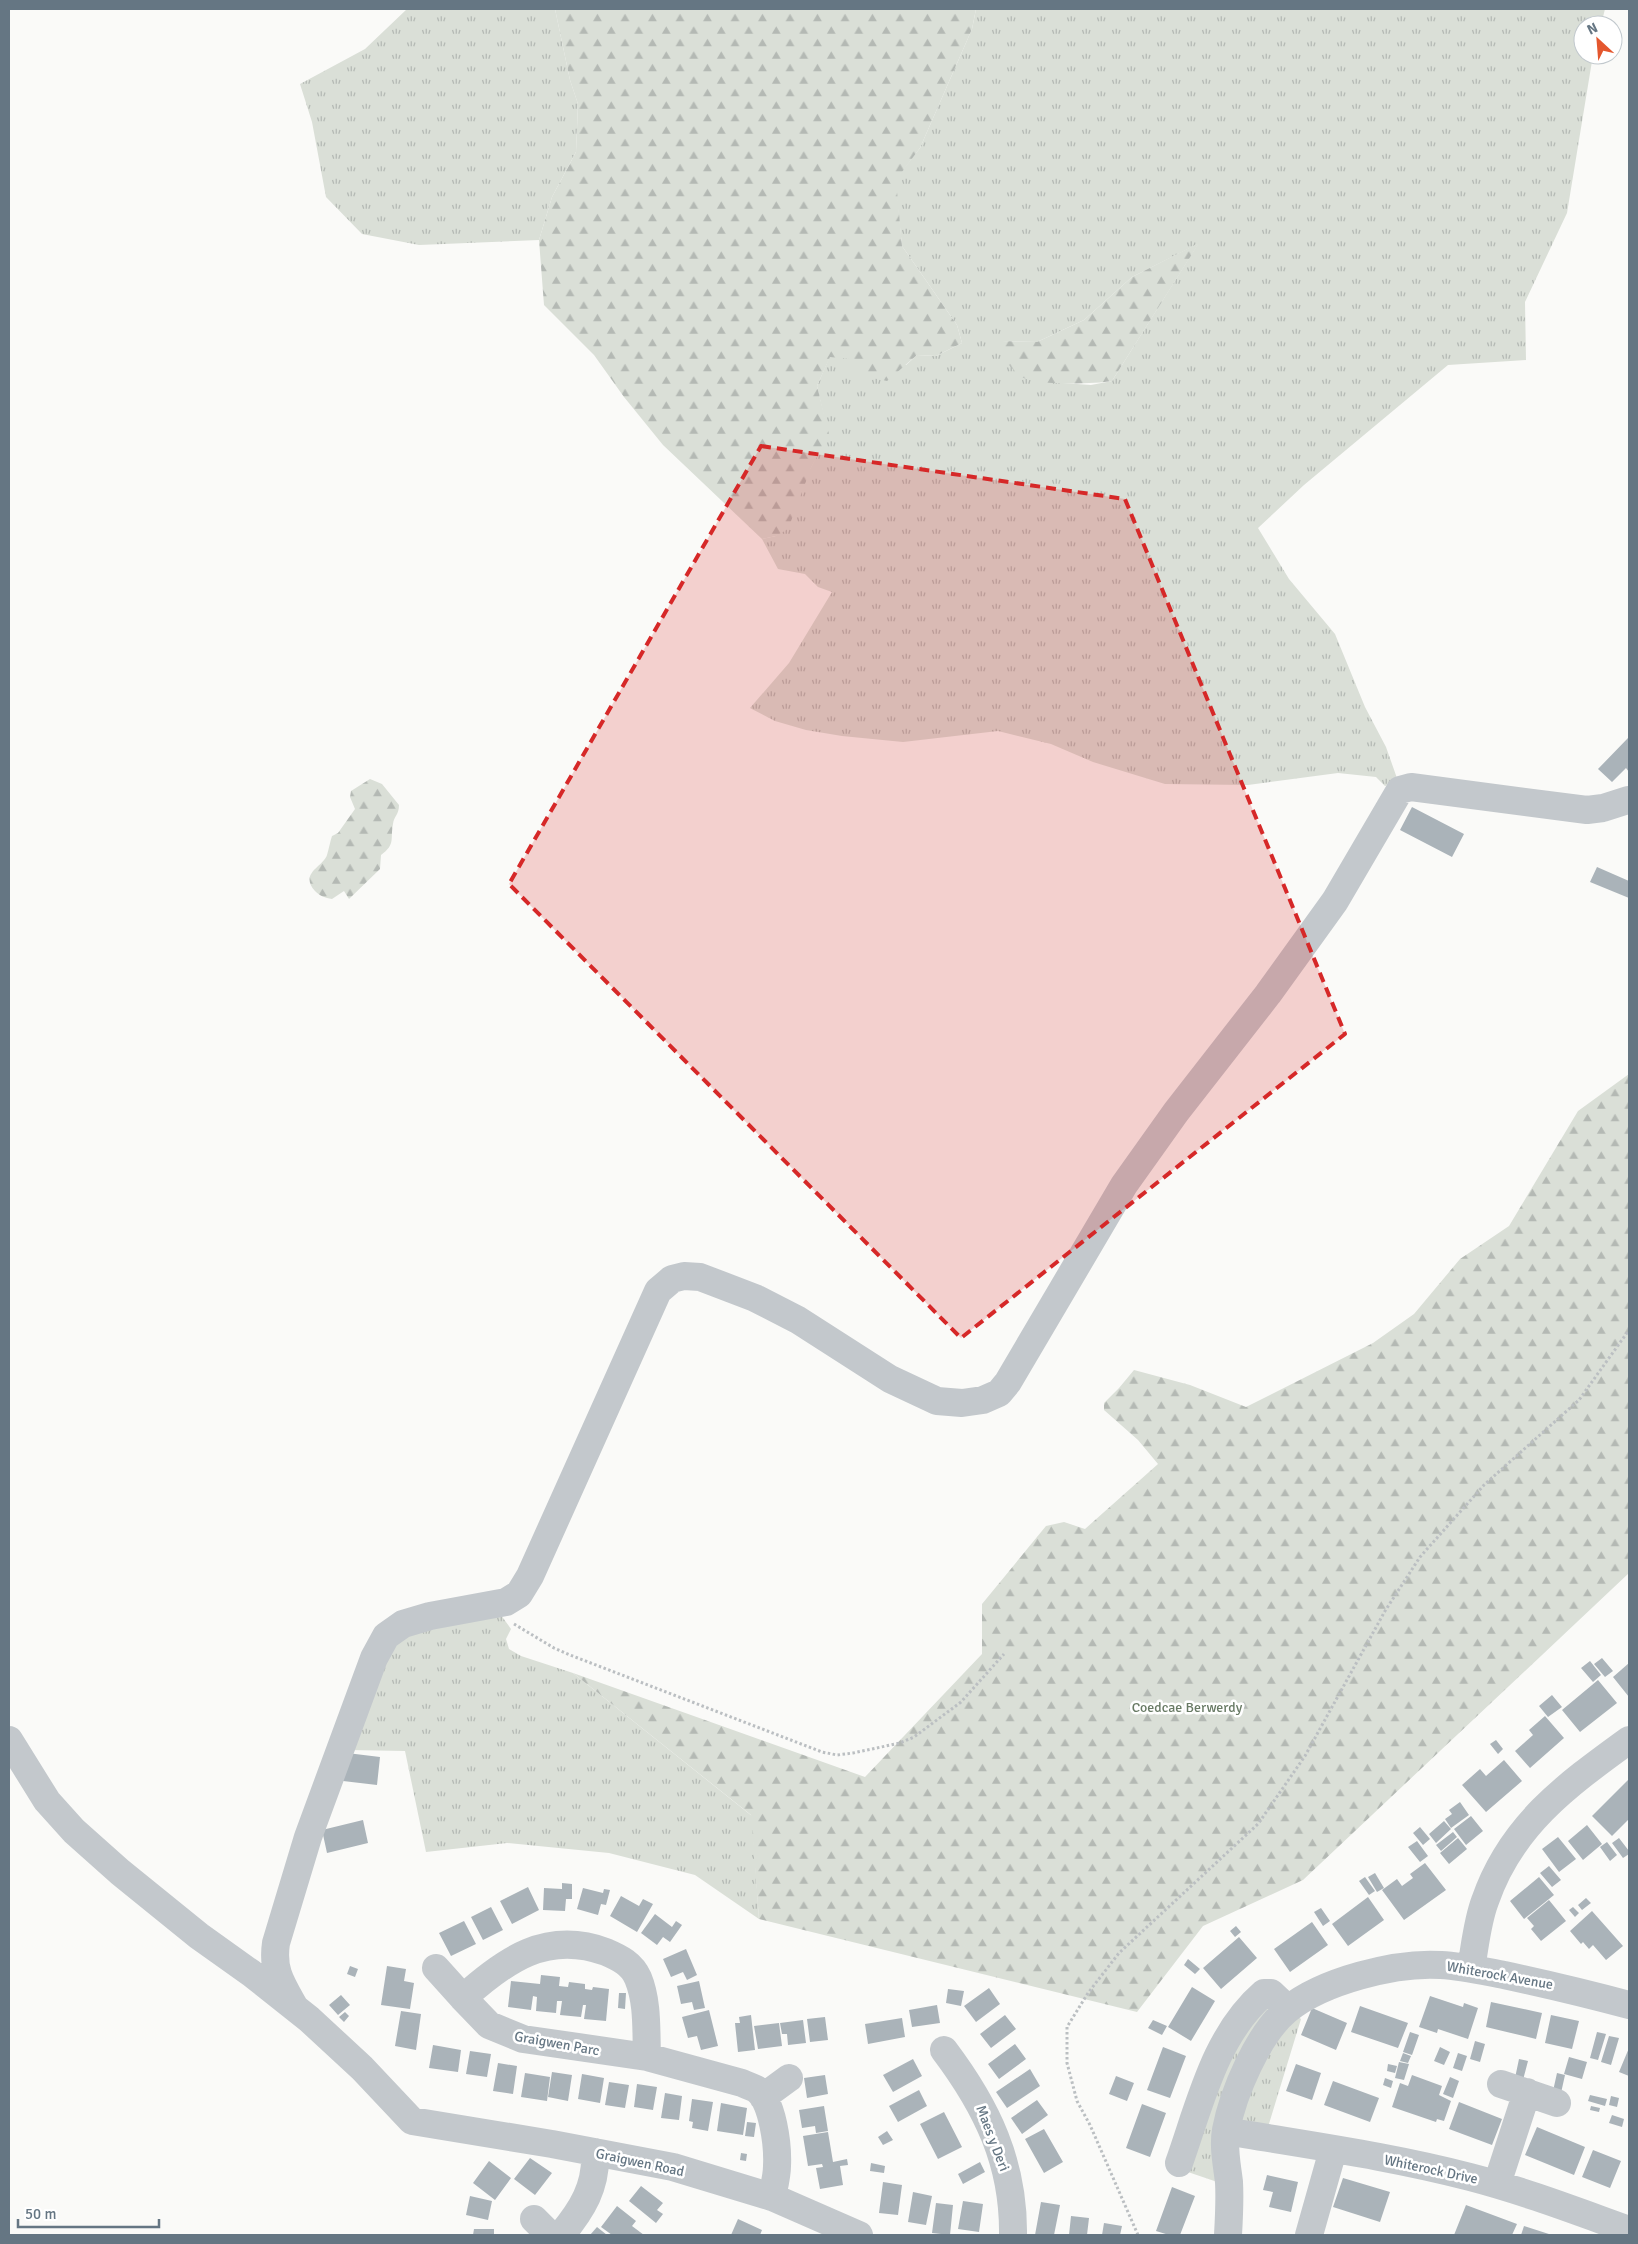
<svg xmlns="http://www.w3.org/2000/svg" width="1638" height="2244" viewBox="0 0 1638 2244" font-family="Signika,sans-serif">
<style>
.grass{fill:url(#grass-tufts);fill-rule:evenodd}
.forest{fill:url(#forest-firs)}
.building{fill:#aab3b9}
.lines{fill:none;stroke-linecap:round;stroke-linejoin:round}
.path{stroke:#bbbfc2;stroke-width:3;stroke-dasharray:2.5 2.5;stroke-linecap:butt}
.minor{stroke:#c3c8cc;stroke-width:28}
.marked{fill:#d62828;fill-opacity:0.2;stroke:#d62828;stroke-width:4;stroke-dasharray:10 6;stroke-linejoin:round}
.labels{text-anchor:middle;stroke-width:5;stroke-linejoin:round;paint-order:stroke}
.park-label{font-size:14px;fill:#687a64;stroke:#fff}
.street-label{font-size:14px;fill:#657683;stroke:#fff}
</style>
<defs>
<pattern id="grass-tufts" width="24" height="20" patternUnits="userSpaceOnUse" patternTransform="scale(1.25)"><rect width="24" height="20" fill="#dadfd7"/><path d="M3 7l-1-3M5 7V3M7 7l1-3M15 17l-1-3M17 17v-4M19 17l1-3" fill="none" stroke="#b4b9b4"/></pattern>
<pattern id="forest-firs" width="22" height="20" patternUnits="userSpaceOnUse" patternTransform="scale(1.25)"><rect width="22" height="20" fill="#dadfd7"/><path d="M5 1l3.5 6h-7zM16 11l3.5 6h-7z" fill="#b4b9b4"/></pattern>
</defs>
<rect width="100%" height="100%" fill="#fafaf8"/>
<!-- grass -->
<path class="grass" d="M 407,9 L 555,9 L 570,80 L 578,104 L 576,152 L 552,197 L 539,240 L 419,245 L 362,234 L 326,197 L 312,122 L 300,84 L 365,49 Z
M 976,9 L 1605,9 L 1601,25 L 1583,25 L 1583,55 L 1593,55 L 1567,213 L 1525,302 L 1526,360 L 1448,365 L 1304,485 L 1258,528 L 1289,579 L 1335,634 L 1365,707 L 1386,747 L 1398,781 L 1385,786 L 1376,777 L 1338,773 L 1248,785 L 1165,784 L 1093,762 L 1051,744 L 998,731 L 903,742 L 842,736 L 806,730 L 775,721 L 750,708 L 789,663 L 832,592 L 818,587 L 805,574 L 778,569 L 762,539 L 776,536 L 828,434 L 817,386 L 830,356 L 906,365 L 917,355 L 936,356 L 962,343 L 957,325 L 902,246 L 895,180 L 920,148 L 972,29 ZM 1198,244 L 1112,381 L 1091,385 L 1048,382 L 1002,341 L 1037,342 L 1084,320 L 1132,277 Z
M 498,1611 L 511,1629 L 506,1639 L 509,1649 L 521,1656 L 573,1673 L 752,1816 L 759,1919 L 695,1875 L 609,1853 L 507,1843 L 426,1852 L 405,1751 L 348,1750 L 391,1641 Z
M 1253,2002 L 1288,2009 L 1301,2019 L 1265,2137 L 1226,2131 L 1229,2186 L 1185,2171 Z"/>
<!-- forest -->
<path class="forest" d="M 555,9 L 976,9 L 972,29 L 920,148 L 896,180 L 902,246 L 957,325 L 962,343 L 936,356 L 917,355 L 887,381 L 857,374 L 850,359 L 830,357 L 817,386 L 829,434 L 811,468 L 788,529 L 776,536 L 762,539 L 663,445 L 624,397 L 594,355 L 544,305 L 539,240 L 552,197 L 576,152 L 578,104 L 570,80 Z
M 1199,243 L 1112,381 C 1094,384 1037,386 1022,377 C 1015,373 1008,363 1002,358 L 1002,341 L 1037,342 L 1084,320 L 1132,277 Z
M 370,779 L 382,784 L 399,805 C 399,815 394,816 393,824 C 390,839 396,844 381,855 L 380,869 L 349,899 L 344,891 L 332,899 C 325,898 320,896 315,891 C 299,873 323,867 327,855 C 329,848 330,842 332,836 L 338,833 L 355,809 L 350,797 L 351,791 Z
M 1629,1074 L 1629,1573 L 1303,1880 L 1203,1926 L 1137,2012 L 759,1919 L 751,1815 L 573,1673 L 865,1777 L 982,1654 L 982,1604 L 1046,1526 L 1064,1522 L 1085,1529 L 1158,1464 L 1138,1440 L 1104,1410 L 1104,1403 L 1119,1388 L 1134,1370 L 1190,1385 L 1246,1407 L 1373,1343 L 1414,1314 L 1460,1259 L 1509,1226 L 1578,1111 Z"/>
<!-- building -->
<path class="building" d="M 1628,738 L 1629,772 L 1626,768 L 1612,782 L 1598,769 Z
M 1412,807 L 1464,834 L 1452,857 L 1400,830 Z
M 1597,867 L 1629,881 L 1629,898 L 1590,882 Z
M 1602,1658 L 1613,1671 L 1605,1677 L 1594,1664 Z
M 1590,1661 L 1601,1675 L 1593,1682 L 1581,1668 Z
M 1629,1663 L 1629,1697 L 1613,1677 Z
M 1598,1680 L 1617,1703 L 1580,1732 L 1562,1710 Z
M 1552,1695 L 1562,1707 L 1548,1717 L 1539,1706 Z
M 1545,1716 L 1564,1738 L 1530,1768 L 1515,1751 L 1533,1735 L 1529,1730 Z
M 1496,1740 L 1503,1749 L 1498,1754 L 1490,1744 Z
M 347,1753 L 380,1757 L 377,1785 L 343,1781 Z
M 1504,1760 L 1522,1781 L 1486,1812 L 1462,1785 L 1480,1769 L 1486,1776 Z
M 1629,1779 L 1629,1819 L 1612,1836 L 1592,1816 Z
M 1460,1802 L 1469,1815 L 1451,1828 L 1445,1819 L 1452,1814 L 1449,1810 Z
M 1471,1816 L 1483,1831 L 1466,1845 L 1454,1829 Z
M 363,1820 L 368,1843 L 327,1853 L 322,1830 Z
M 1444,1821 L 1451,1829 L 1436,1843 L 1429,1834 Z
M 1587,1825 L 1602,1844 L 1583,1860 L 1568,1841 Z
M 1420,1827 L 1430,1839 L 1423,1845 L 1413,1833 Z
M 1453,1832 L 1457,1837 L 1441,1851 L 1436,1845 Z
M 1558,1837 L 1576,1859 L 1559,1872 L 1542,1849 Z
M 1458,1838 L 1467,1849 L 1449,1864 L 1440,1853 Z
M 1619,1838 L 1629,1851 L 1629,1854 L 1623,1858 L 1612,1843 Z
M 1417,1841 L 1428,1856 L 1420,1862 L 1408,1847 Z
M 1607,1842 L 1617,1855 L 1610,1861 L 1600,1847 Z
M 1425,1863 L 1446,1890 L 1404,1920 L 1382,1890 L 1397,1879 L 1402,1886 L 1413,1878 L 1410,1874 Z
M 1549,1866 L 1561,1880 L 1552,1887 L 1540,1873 Z
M 1375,1873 L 1384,1888 L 1377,1892 L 1368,1877 Z
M 1365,1877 L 1375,1891 L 1369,1895 L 1359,1881 Z
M 1539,1877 L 1554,1895 L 1524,1919 L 1510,1901 Z
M 562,1883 L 572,1884 L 572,1899 L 566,1899 L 565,1911 L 543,1910 L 544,1888 L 562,1889 Z
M 528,1887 L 539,1910 L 512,1924 L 500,1901 Z
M 583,1888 L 603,1893 L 604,1889 L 610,1890 L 606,1905 L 601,1904 L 598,1915 L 577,1909 Z
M 621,1896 L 639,1906 L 643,1899 L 653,1904 L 637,1932 L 610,1916 Z
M 1368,1897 L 1384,1920 L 1348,1946 L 1332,1924 Z
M 1586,1898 L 1591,1903 L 1582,1910 L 1578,1905 Z
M 1549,1900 L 1566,1921 L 1541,1941 L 1531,1929 L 1534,1926 L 1527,1918 Z
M 491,1907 L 503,1930 L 483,1940 L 471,1917 Z
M 1573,1907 L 1579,1913 L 1575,1917 L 1569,1910 Z
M 1321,1908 L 1330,1921 L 1323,1926 L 1314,1912 Z
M 1592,1911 L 1623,1946 L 1606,1960 L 1593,1945 L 1589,1949 L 1583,1942 L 1581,1944 L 1570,1931 Z
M 655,1914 L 672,1927 L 676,1921 L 682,1925 L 670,1942 L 663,1937 L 657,1945 L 641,1933 Z
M 464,1921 L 476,1944 L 451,1956 L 439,1933 Z
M 1312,1922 L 1328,1945 L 1290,1972 L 1274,1949 Z
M 1236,1926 L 1241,1932 L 1235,1937 L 1230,1931 Z
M 1239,1937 L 1257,1958 L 1221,1989 L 1203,1968 Z
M 686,1949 L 697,1975 L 687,1980 L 683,1972 L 671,1977 L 663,1959 Z
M 1188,1959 L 1200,1969 L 1195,1974 L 1184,1965 Z
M 350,1966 L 358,1969 L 355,1977 L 347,1974 Z
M 387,1966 L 406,1969 L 404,1981 L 414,1983 L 410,2009 L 381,2005 Z
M 541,1975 L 560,1977 L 559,1986 L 568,1987 L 569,1982 L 585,1984 L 585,1989 L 592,1990 L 593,1987 L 609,1989 L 606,2021 L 584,2019 L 586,2005 L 583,2005 L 581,2017 L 560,2015 L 562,2001 L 557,2001 L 556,2013 L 536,2011 L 537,1997 L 533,1996 L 531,2010 L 508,2007 L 511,1981 L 540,1984 Z
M 699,1981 L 705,2008 L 694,2010 L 692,2002 L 681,2004 L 677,1986 Z
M 1192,1987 L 1215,2001 L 1191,2041 L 1168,2027 Z
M 989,1988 L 1000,2004 L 976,2022 L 964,2006 Z
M 948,1989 L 964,1991 L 961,2006 L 946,2003 Z
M 619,1993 L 626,1993 L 625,2009 L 618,2008 Z
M 341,1995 L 350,2005 L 338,2015 L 329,2005 Z
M 1430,1996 L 1463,2007 L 1464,2003 L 1478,2008 L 1468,2039 L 1438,2029 L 1437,2033 L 1419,2027 Z
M 1491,2002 L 1542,2013 L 1536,2039 L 1486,2027 Z
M 937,2005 L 940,2023 L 912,2027 L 909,2010 Z
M 1360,2006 L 1408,2023 L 1398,2048 L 1351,2032 Z
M 1312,2008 L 1347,2023 L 1336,2050 L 1301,2035 Z
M 709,2010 L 718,2046 L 701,2050 L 697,2036 L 688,2038 L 682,2017 Z
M 401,2011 L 421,2014 L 416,2050 L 395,2046 Z
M 345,2012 L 349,2016 L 344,2022 L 339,2017 Z
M 751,2015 L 755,2050 L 738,2052 L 735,2023 L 740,2023 L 739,2017 Z
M 1005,2015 L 1016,2029 L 991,2048 L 980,2034 Z
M 1551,2015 L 1579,2021 L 1572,2049 L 1545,2043 Z
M 825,2017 L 828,2040 L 810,2042 L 807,2019 Z
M 902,2018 L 905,2037 L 868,2044 L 865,2024 Z
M 803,2020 L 806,2043 L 788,2045 L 787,2034 L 782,2034 L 780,2023 Z
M 1153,2020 L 1167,2026 L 1162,2035 L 1148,2028 Z
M 779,2023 L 782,2046 L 758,2049 L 754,2026 Z
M 1410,2032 L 1419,2035 L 1412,2055 L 1403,2052 Z
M 1597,2032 L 1606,2034 L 1598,2060 L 1590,2058 Z
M 1609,2036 L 1619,2038 L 1611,2065 L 1601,2062 Z
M 1475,2041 L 1485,2044 L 1480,2062 L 1470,2059 Z
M 1015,2044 L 1026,2059 L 999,2079 L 988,2064 Z
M 433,2045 L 461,2050 L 458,2072 L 429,2068 Z
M 1163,2047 L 1186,2056 L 1170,2098 L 1147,2090 Z
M 1440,2047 L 1450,2052 L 1444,2065 L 1434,2061 Z
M 1629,2048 L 1629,2076 L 1619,2072 Z
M 470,2051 L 491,2054 L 487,2077 L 466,2074 Z
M 1403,2053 L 1411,2056 L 1408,2063 L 1400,2061 Z
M 1458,2053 L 1467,2056 L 1462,2071 L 1453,2068 Z
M 1569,2057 L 1587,2062 L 1582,2079 L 1564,2074 Z
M 913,2059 L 922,2076 L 893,2092 L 883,2075 Z
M 1519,2059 L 1528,2061 L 1523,2080 L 1515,2078 Z
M 1399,2062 L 1409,2064 L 1404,2080 L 1395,2078 Z
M 498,2063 L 517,2066 L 513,2094 L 493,2091 Z
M 1296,2064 L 1321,2073 L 1312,2100 L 1286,2091 Z
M 1388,2064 L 1397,2066 L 1395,2073 L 1387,2071 Z
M 1030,2069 L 1040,2086 L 1007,2108 L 996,2092 Z
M 552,2072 L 572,2075 L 568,2101 L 548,2097 Z
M 525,2073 L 550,2077 L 547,2101 L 521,2097 Z
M 1557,2073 L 1565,2075 L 1561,2093 L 1553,2091 Z
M 582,2074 L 604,2078 L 600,2103 L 578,2099 Z
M 825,2075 L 828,2094 L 807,2098 L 804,2078 Z
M 1412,2075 L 1442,2086 L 1439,2095 L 1451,2101 L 1444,2121 L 1437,2119 L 1436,2122 L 1392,2107 L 1400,2083 L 1408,2086 Z
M 1116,2076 L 1134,2083 L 1127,2101 L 1109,2094 Z
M 1450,2077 L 1459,2081 L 1453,2098 L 1443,2094 Z
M 1385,2078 L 1393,2081 L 1391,2088 L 1383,2085 Z
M 1333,2081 L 1379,2098 L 1370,2122 L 1324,2105 Z
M 609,2082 L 629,2085 L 625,2108 L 605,2105 Z
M 637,2084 L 657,2087 L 653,2110 L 634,2107 Z
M 919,2090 L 927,2106 L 898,2122 L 889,2106 Z
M 665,2093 L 682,2096 L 679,2120 L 661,2118 Z
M 1590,2095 L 1607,2099 L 1605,2106 L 1588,2101 Z
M 1611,2096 L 1619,2098 L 1617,2107 L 1609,2105 Z
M 692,2099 L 713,2102 L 708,2131 L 692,2128 L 693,2122 L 689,2121 Z
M 1037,2100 L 1048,2115 L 1022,2134 L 1011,2118 Z
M 1459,2102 L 1502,2119 L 1492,2145 L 1449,2129 Z
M 721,2103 L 747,2108 L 743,2135 L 717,2131 Z
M 1142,2104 L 1166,2113 L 1150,2157 L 1126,2148 Z
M 824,2106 L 828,2131 L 816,2133 L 815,2126 L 802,2128 L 799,2110 Z
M 1591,2106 L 1600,2108 L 1599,2112 L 1590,2110 Z
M 944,2112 L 962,2147 L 938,2159 L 920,2124 Z
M 1612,2115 L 1624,2119 L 1622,2127 L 1609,2123 Z
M 747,2122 L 756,2123 L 754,2137 L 745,2136 Z
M 1537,2127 L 1585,2147 L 1574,2175 L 1525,2155 Z
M 1044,2129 L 1063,2162 L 1044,2173 L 1025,2139 Z
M 887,2131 L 893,2140 L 883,2145 L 878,2137 Z
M 828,2132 L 833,2162 L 847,2159 L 848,2165 L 840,2166 L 843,2185 L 820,2189 L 816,2168 L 823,2167 L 822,2164 L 808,2166 L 803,2136 Z
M 1593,2150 L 1621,2161 L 1610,2188 L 1582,2177 Z
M 741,2153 L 747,2154 L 746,2161 L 740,2160 Z
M 530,2158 L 552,2173 L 535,2195 L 514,2179 Z
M 489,2161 L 511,2178 L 495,2200 L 473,2183 Z
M 980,2162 L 985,2172 L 963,2184 L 958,2174 Z
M 871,2163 L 885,2166 L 884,2173 L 870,2171 Z
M 1267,2175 L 1298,2182 L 1291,2212 L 1269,2207 L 1273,2192 L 1263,2190 Z
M 1343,2178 L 1390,2192 L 1380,2222 L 1333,2207 Z
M 883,2182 L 902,2185 L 898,2215 L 879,2213 Z
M 641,2186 L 663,2203 L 657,2210 L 663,2214 L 656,2223 L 629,2201 Z
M 1172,2187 L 1195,2196 L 1180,2235 L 1169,2235 L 1156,2231 Z
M 913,2192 L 932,2196 L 926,2225 L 908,2222 Z
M 470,2196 L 492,2201 L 488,2220 L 466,2215 Z
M 963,2201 L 983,2204 L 979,2232 L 958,2229 Z
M 1041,2202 L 1060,2205 L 1054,2235 L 1035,2235 Z
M 936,2203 L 953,2205 L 950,2235 L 932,2233 Z
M 1466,2205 L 1517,2224 L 1512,2235 L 1454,2235 Z
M 617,2206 L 636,2221 L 632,2226 L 644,2235 L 612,2235 L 601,2227 Z
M 1071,2216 L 1089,2218 L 1087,2235 L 1069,2235 Z
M 738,2219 L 762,2230 L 760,2235 L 731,2235 Z
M 1104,2223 L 1122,2226 L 1120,2235 L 1102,2235 Z
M 1524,2226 L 1552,2235 L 1521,2235 Z
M 597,2227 L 607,2235 L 590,2235 Z
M 474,2229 L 494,2229 L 494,2235 L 473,2235 Z"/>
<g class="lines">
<!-- path -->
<path class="path" d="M 514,1624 L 554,1648 L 570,1655 L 822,1752 L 837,1755 L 853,1753 L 900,1743 L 914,1737 L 961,1702 L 1004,1654
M 1138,2235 L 1090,2125 L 1077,2101 L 1067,2063 L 1067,2027 L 1088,1993 L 1119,1953 L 1258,1824 L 1305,1756 L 1385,1611 L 1420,1557 L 1484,1485 L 1579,1400 L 1629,1330"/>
<!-- minor -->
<path class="minor" d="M 9,1740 L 47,1801 L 74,1831 L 120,1872 L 199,1936 L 251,1973 L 309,2019 L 362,2068 L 412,2121 L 552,2144 L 673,2167 L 772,2197 L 859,2235
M 436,1968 L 463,1998
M 1471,1968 C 1475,1947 1477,1922 1485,1901 C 1511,1825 1567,1785 1629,1740
M 294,2006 C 281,1983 272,1970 276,1943 L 308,1837 L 374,1658 L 386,1636 L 403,1624 L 430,1616 L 506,1602 L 519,1594 L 530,1576 L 658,1291 L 672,1279 L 684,1276 L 700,1277 L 755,1298 L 798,1320 L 890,1379 L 937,1401 L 962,1403 L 983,1400 L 999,1393 L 1008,1382 L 1124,1185 L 1176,1112 L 1268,994 L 1335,901 L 1400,790 L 1411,787 L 1587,810 L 1603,808 L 1628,800
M 944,2050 C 987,2107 1014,2163 1013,2235
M 647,2057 C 646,2031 648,2002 638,1978 C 632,1964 620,1958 606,1952 C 547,1930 505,1960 463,1998 L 489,2025 L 523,2039 L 647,2057 L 742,2083 C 746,2085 752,2087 756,2089 C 773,2101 778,2146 777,2166 C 777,2176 774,2187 772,2197
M 1501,2084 L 1557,2103
M 763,2097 L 789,2078
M 1226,2131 C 1307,2145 1390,2156 1470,2177 C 1524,2191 1576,2211 1629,2230
M 1179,2163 C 1200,2104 1215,2035 1264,1993 L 1271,1993 L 1288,2009
M 1497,2184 L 1527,2092
M 534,2219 L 550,2235
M 561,2235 C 582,2210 597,2186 595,2152
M 1228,2235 C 1229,2218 1230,2200 1229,2182 C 1227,2165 1223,2147 1226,2130 C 1233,2093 1258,2034 1287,2010 C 1322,1981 1396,1962 1441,1965 C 1462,1966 1483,1971 1504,1975 C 1546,1984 1588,1994 1629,2005
M 1309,2235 L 1333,2150"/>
</g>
<!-- marked area -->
<path class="marked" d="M 761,446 L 1125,499 L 1345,1034 L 961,1338 L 509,884 Z"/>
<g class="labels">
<!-- park labels -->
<g class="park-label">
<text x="1187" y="1712">Coedcae Berwerdy</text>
</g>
<!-- street labels -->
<g class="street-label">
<text transform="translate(1500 1975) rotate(10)" y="5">Whiterock Avenue</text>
<text transform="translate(557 2043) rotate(10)" y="5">Graigwen Parc</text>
<text transform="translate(993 2138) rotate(69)" y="5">Maes y Deri</text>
<text transform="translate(640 2162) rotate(12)" y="5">Graigwen Road</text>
<text transform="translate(1431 2169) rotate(12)" y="5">Whiterock Drive</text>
</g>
</g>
<!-- border -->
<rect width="1638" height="2244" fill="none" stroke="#657683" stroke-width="20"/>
<!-- north arrow -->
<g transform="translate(1598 40) rotate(334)"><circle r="24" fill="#ffffff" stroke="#c1c8cd"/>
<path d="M0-4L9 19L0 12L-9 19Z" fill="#e4572e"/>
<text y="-8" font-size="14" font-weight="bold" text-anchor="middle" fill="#657683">N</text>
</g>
<!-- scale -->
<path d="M18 2219v8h141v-8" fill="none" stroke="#657683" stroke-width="2.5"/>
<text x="25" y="2219" font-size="15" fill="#657683" stroke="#ffffff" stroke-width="4" paint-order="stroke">50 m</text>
</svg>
